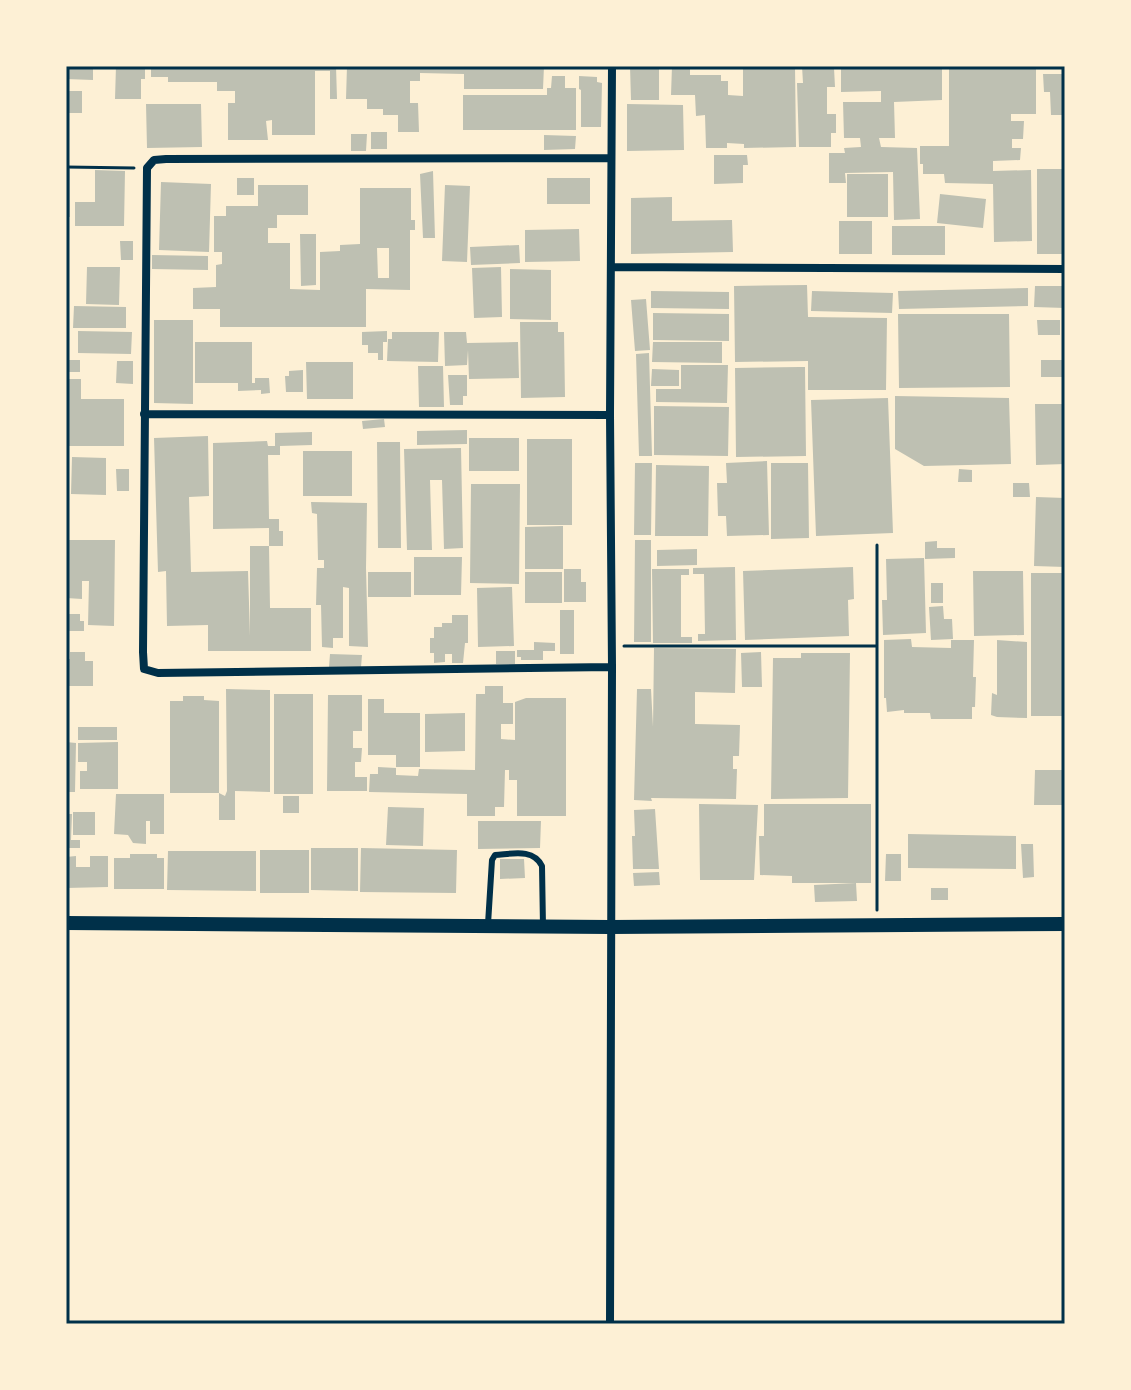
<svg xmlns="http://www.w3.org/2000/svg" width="1131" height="1390" viewBox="0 0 1131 1390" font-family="'Space Grotesk',sans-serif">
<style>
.building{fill:#bec0b2;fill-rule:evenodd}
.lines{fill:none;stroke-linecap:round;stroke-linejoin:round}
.path{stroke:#003049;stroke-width:3}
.service{stroke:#003049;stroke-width:6}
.minor{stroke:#003049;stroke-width:8}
.tertiary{stroke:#003049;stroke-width:14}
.neatline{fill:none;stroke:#003049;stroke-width:3}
</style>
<rect width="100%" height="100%" fill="#fdf0d5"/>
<!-- building -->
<path class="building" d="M 66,66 L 93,66 L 93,80 L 66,79 Z
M 116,66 L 145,66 L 145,79 L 141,79 L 141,99 L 115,99 Z
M 151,66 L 336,66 L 337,99 L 330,99 L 330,71 L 315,71 L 315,135 L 272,135 L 272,120 L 266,121 L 268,140 L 228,140 L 228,103 L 235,103 L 235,91 L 217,91 L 217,82 L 168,82 L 168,77 L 151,77 Z
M 347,66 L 544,66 L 543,89 L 464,89 L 464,74 L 420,73 L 420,81 L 410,81 L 410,103 L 418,103 L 419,132 L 398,132 L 398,115 L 383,115 L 383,109 L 367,109 L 367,99 L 346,99 Z
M 630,66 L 659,66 L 659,100 L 631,100 Z
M 672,66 L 690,66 L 690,75 L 721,75 L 721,81 L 728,81 L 728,95 L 743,96 L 743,66 L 795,66 L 796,147 L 744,148 L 744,144 L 727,143 L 727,148 L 706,148 L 705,115 L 696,116 L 695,95 L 671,95 Z
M 802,66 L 826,66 L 826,68 L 834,68 L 835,87 L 827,87 L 827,114 L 836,114 L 836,133 L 831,133 L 831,147 L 799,147 L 797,83 L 803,83 Z
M 841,66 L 942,66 L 942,100 L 894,102 L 895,138 L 879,138 L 881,147 L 917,148 L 920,219 L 894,220 L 893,172 L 845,173 L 846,183 L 829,183 L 829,153 L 845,153 L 844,148 L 861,147 L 860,138 L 844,138 L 843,102 L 881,102 L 881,91 L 841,92 Z
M 949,66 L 1036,66 L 1036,114 L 1011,114 L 1011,121 L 1024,121 L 1023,139 L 1012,139 L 1012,148 L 1021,148 L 1020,160 L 993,161 L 993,171 L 1031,170 L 1032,241 L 994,242 L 993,184 L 945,183 L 944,174 L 923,174 L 923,164 L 920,164 L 920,146 L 949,146 Z
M 1043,74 L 1065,74 L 1065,115 L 1051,115 L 1050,92 L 1044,92 Z
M 552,76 L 565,76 L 565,88 L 576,88 L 576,130 L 463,130 L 463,95 L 547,95 L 547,88 L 551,88 Z
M 579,76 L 597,77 L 597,82 L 602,83 L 601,127 L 581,127 L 581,90 L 579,89 Z
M 67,91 L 82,91 L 82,113 L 68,113 Z
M 146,104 L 201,104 L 202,147 L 147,148 Z
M 627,104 L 683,105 L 684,150 L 627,151 Z
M 371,132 L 387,132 L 387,149 L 371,149 Z
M 351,134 L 367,134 L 366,151 L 351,151 Z
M 544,135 L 576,136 L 575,149 L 544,150 Z
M 714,155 L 747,155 L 748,165 L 743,165 L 743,183 L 714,184 Z
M 66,169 L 70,169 L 70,217 L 66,217 Z
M 1037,169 L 1065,169 L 1065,254 L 1037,254 Z
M 95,170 L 125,171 L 124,226 L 75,226 L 75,202 L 95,202 Z
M 433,171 L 435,238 L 423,238 L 420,174 Z
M 847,174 L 888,174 L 888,217 L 847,217 Z
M 237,178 L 254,178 L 254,195 L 237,195 Z
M 547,178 L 590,178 L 590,204 L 547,204 Z
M 161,182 L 211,184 L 209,252 L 159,250 Z
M 258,185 L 308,185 L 308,215 L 277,215 L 277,228 L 268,228 L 268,243 L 290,243 L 290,289 L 320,290 L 320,252 L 340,251 L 340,245 L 360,244 L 360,188 L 411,188 L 411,220 L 415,220 L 415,230 L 410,230 L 410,290 L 366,289 L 366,327 L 220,327 L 220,309 L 193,309 L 193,288 L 216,287 L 216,265 L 222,264 L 222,252 L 214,252 L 214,216 L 226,216 L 226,206 L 258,206 ZM 377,248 L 389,248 L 389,278 L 378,278 Z
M 445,185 L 470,186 L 467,262 L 442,261 Z
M 940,194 L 986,199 L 983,228 L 937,223 Z
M 672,197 L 672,221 L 732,220 L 733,252 L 631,254 L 631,198 Z
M 839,221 L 872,221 L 872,254 L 839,254 Z
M 892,226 L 945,226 L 945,255 L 892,255 Z
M 579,229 L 580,261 L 525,262 L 525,230 Z
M 300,234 L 316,234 L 316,285 L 301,286 Z
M 120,241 L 133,241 L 133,260 L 121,260 Z
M 519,245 L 520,263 L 471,265 L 470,247 Z
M 152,255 L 208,256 L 208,270 L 152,269 Z
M 87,267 L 120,267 L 119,305 L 86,304 Z
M 501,267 L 502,317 L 474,318 L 472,268 Z
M 510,269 L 551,270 L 551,320 L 510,319 Z
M 807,285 L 808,317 L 887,318 L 886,390 L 808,390 L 808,361 L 735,362 L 734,286 Z
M 1035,286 L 1065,286 L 1065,308 L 1034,307 Z
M 1028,288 L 1028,306 L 899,309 L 898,291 Z
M 651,291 L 729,292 L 729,309 L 651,308 Z
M 812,291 L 893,293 L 892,313 L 811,311 Z
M 646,299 L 650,350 L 635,351 L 631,300 Z
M 74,306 L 126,307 L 126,328 L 73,328 Z
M 653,313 L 729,314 L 729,341 L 653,340 Z
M 898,314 L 1009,314 L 1010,387 L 899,388 Z
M 154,320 L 193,320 L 193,404 L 154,403 Z
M 1037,320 L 1060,320 L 1060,335 L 1038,335 Z
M 520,322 L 558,322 L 558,332 L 564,332 L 565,397 L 521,398 Z
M 78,331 L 132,332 L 131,354 L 78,353 Z
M 387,331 L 387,342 L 383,342 L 383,360 L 378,360 L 378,353 L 368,353 L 368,345 L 362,345 L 362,332 Z
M 392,332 L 439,332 L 438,362 L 387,361 L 388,339 L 392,339 Z
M 444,332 L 466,332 L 467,343 L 518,342 L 519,378 L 469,379 L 468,350 L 467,365 L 445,366 Z
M 195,342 L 252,342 L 252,383 L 255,383 L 255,378 L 269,378 L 270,393 L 261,394 L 261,390 L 238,391 L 238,383 L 195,383 Z
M 653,342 L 722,342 L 722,363 L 652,362 Z
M 649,353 L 652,456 L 639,456 L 636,354 Z
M 66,360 L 80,360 L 80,372 L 66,372 Z
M 1041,360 L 1065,360 L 1065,377 L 1041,377 Z
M 117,361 L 133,361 L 133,384 L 116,383 Z
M 306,362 L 353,362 L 353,399 L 307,399 Z
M 681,365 L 728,365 L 727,403 L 656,402 L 656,389 L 681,389 Z
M 418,366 L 443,366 L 444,407 L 419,407 Z
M 800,367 L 805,367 L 806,456 L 736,457 L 735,368 Z
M 652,369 L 679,370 L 679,386 L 651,386 Z
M 303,370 L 303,392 L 286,392 L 285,376 L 289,376 L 289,371 Z
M 448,375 L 467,375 L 467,396 L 463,396 L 463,405 L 450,405 Z
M 67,379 L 81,379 L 81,399 L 124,399 L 124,446 L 66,446 Z
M 895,396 L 1009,398 L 1011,464 L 924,466 L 895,449 Z
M 888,398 L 893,533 L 816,536 L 811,400 Z
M 1035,404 L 1065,404 L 1065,464 L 1036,465 Z
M 654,406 L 729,407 L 728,456 L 654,455 Z
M 384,419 L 385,427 L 363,429 L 362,421 Z
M 467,430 L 467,444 L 417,445 L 417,431 Z
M 312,432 L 312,445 L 280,446 L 280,455 L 268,455 L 269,519 L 279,519 L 279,531 L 283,531 L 283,546 L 269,546 L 269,528 L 213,529 L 213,443 L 267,441 L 268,446 L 275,446 L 275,433 Z
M 208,436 L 209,496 L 189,497 L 191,572 L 248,571 L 250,636 L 250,546 L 269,546 L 270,608 L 311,608 L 311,651 L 208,651 L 208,625 L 167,626 L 166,571 L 158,572 L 154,438 Z
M 469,438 L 519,438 L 519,471 L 469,471 Z
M 527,439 L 572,439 L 572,525 L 527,525 Z
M 377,442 L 400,442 L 401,548 L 378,548 Z
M 461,448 L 463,548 L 444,549 L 442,480 L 430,480 L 432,550 L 407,550 L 404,449 Z
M 303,451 L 352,451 L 352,496 L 303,496 Z
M 72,457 L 106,458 L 106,495 L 71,494 Z
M 767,461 L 769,535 L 727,536 L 726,516 L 718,516 L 717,483 L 727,483 L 726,463 Z
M 635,463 L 652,463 L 651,535 L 634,535 Z
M 771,463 L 808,463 L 809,538 L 771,539 Z
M 656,465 L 709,466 L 708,536 L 655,536 Z
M 116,469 L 129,469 L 129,491 L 117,491 Z
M 959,469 L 972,470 L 972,482 L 958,482 Z
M 1013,483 L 1029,483 L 1030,497 L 1013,497 Z
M 471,484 L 520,484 L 519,584 L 470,583 Z
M 1036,497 L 1065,498 L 1065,567 L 1034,566 Z
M 311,502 L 367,503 L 366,568 L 368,647 L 349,646 L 349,588 L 343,587 L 343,638 L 333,638 L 333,648 L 322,647 L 321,605 L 316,605 L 317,568 L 324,568 L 324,560 L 318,560 L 317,514 L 312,513 Z
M 563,526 L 563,569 L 525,569 L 525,527 Z
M 66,540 L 115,540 L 114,626 L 88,625 L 89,581 L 82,581 L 82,599 L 66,598 Z
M 635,540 L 651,540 L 651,642 L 634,642 Z
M 937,541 L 937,548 L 955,548 L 955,558 L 925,559 L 925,542 Z
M 697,549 L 697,565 L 657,566 L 657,550 Z
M 414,557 L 462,557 L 461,595 L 414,595 Z
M 924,558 L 926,633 L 883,635 L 882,600 L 887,600 L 886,559 Z
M 735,567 L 736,640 L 698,641 L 698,634 L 705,634 L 704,574 L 693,574 L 693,568 Z
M 853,567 L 854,599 L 848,600 L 849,636 L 745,640 L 743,571 Z
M 564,569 L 581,569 L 581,582 L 586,582 L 586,602 L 564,602 Z
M 652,569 L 689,569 L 689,575 L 681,575 L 681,637 L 692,637 L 692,643 L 653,643 Z
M 973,571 L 1023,571 L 1024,635 L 974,636 Z
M 368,572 L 411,572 L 411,597 L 368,597 Z
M 525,572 L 562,572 L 562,603 L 525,603 Z
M 1031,573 L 1065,573 L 1065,716 L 1031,716 Z
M 931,583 L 943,583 L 943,603 L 931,603 Z
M 512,587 L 514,646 L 478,647 L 477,588 Z
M 943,606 L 944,619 L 952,619 L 953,639 L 931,640 L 929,607 Z
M 560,610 L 574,610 L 574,654 L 560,654 Z
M 66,614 L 80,614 L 80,621 L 84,621 L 84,631 L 66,631 Z
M 452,615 L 468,615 L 468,643 L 465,643 L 463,663 L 452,663 L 452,654 L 445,654 L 445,662 L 434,663 L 434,653 L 430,653 L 430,638 L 434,638 L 434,627 L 442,627 L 442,623 L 452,623 Z
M 911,639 L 912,647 L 951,648 L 951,640 L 974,640 L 973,677 L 976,677 L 975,707 L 972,707 L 972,719 L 931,719 L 930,713 L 904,713 L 904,710 L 887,712 L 886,698 L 884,698 L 884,640 Z
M 997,640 L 1027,642 L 1027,718 L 997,717 L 991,715 L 992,693 L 997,695 Z
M 534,642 L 555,643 L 555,651 L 543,651 L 543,660 L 521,660 L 521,657 L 517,657 L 517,650 L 534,650 Z
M 654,648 L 736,649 L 735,693 L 695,692 L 695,724 L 740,725 L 739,756 L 733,756 L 733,769 L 737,769 L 736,799 L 651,798 L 652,801 L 634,800 L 637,689 L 651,689 L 653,727 Z
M 496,651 L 515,651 L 515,664 L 496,664 Z
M 70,652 L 85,652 L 85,661 L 93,661 L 93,686 L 66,686 L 66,659 L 70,659 Z
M 761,652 L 762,687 L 742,687 L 741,653 Z
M 801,653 L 850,653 L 848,798 L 771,799 L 773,658 L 801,658 Z
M 330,654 L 362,655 L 361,667 L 329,667 Z
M 485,686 L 503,686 L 503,703 L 513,703 L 513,724 L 501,724 L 501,739 L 515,740 L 515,702 L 526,698 L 566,698 L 566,816 L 517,816 L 517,780 L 509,780 L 509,770 L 505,770 L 504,807 L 495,807 L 495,816 L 467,816 L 467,794 L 369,792 L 370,774 L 378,774 L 378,767 L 396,768 L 396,775 L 418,776 L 419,769 L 475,770 L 476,694 L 485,694 Z
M 226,689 L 270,690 L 270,792 L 235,791 L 235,820 L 219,820 L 219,793 L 225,796 L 227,791 Z
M 274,694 L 313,694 L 313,794 L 274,794 Z
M 328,695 L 362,695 L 362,731 L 353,731 L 353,748 L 362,748 L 361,762 L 355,762 L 355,777 L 367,777 L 367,791 L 327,791 Z
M 183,696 L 204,696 L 204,700 L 219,701 L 219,793 L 170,793 L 170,701 L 183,701 Z
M 368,699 L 384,699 L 384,713 L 420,713 L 420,767 L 396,767 L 396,755 L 368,755 Z
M 465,713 L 465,751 L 425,752 L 425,714 Z
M 78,727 L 117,727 L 117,740 L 78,740 Z
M 66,742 L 76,743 L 75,792 L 66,792 Z
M 118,742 L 118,789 L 80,789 L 80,771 L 87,771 L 87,762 L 78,762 L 78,743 Z
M 1035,770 L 1065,770 L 1065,805 L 1034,805 Z
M 116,794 L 164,794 L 164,834 L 150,834 L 150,821 L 146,821 L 146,844 L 133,843 L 128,835 L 114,834 Z
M 283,796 L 299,796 L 299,813 L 283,813 Z
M 699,804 L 758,805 L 754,880 L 700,880 Z
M 764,804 L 871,804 L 871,883 L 792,883 L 792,876 L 760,875 L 759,836 L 764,836 Z
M 388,807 L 424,808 L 423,846 L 386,845 Z
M 655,809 L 659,869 L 633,869 L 632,836 L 635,836 L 634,810 Z
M 73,812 L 95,812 L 95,835 L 73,835 Z
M 66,814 L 72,814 L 71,840 L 80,840 L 80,848 L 66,848 Z
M 478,821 L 541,821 L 540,848 L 478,849 Z
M 908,834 L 1016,836 L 1016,869 L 908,868 Z
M 1021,844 L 1033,844 L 1034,877 L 1023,878 Z
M 311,848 L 358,848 L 358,891 L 311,890 Z
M 361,848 L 457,850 L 456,893 L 360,892 Z
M 260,850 L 309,850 L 309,893 L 260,893 Z
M 168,851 L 256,851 L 256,891 L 167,890 Z
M 130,854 L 157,854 L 157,858 L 164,858 L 164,889 L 114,889 L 114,858 L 130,858 Z
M 886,854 L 901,854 L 901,881 L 885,881 Z
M 76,856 L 76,867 L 90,867 L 90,856 L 108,856 L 108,887 L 66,888 L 66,857 Z
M 500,859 L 524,859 L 525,878 L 500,879 Z
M 659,872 L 660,885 L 634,886 L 633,873 Z
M 856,883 L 857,901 L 815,902 L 814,885 Z
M 931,888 L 948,888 L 948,900 L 931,900 Z"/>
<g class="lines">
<!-- path -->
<path class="path" d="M 66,167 L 134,168
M 877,545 L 877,910
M 624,646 L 877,646"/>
<!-- service -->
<path class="service" d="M 488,924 L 492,860 L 495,855 C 512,854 533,848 542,866 L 543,927"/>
<!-- minor -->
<path class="minor" d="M 611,158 L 166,159 L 154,160 L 147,168 L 143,652 L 144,669 L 158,673 L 612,667
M 612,267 L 1065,269
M 144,414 L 610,415
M 610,1324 L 612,667 L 610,415 L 612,66"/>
<!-- tertiary -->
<path class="tertiary" d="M 66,923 L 610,927 L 1065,924"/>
</g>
<!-- border -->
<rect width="1131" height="1390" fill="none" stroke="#fdf0d5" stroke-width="136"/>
<rect x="68" y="68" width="995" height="1254" class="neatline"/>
</svg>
